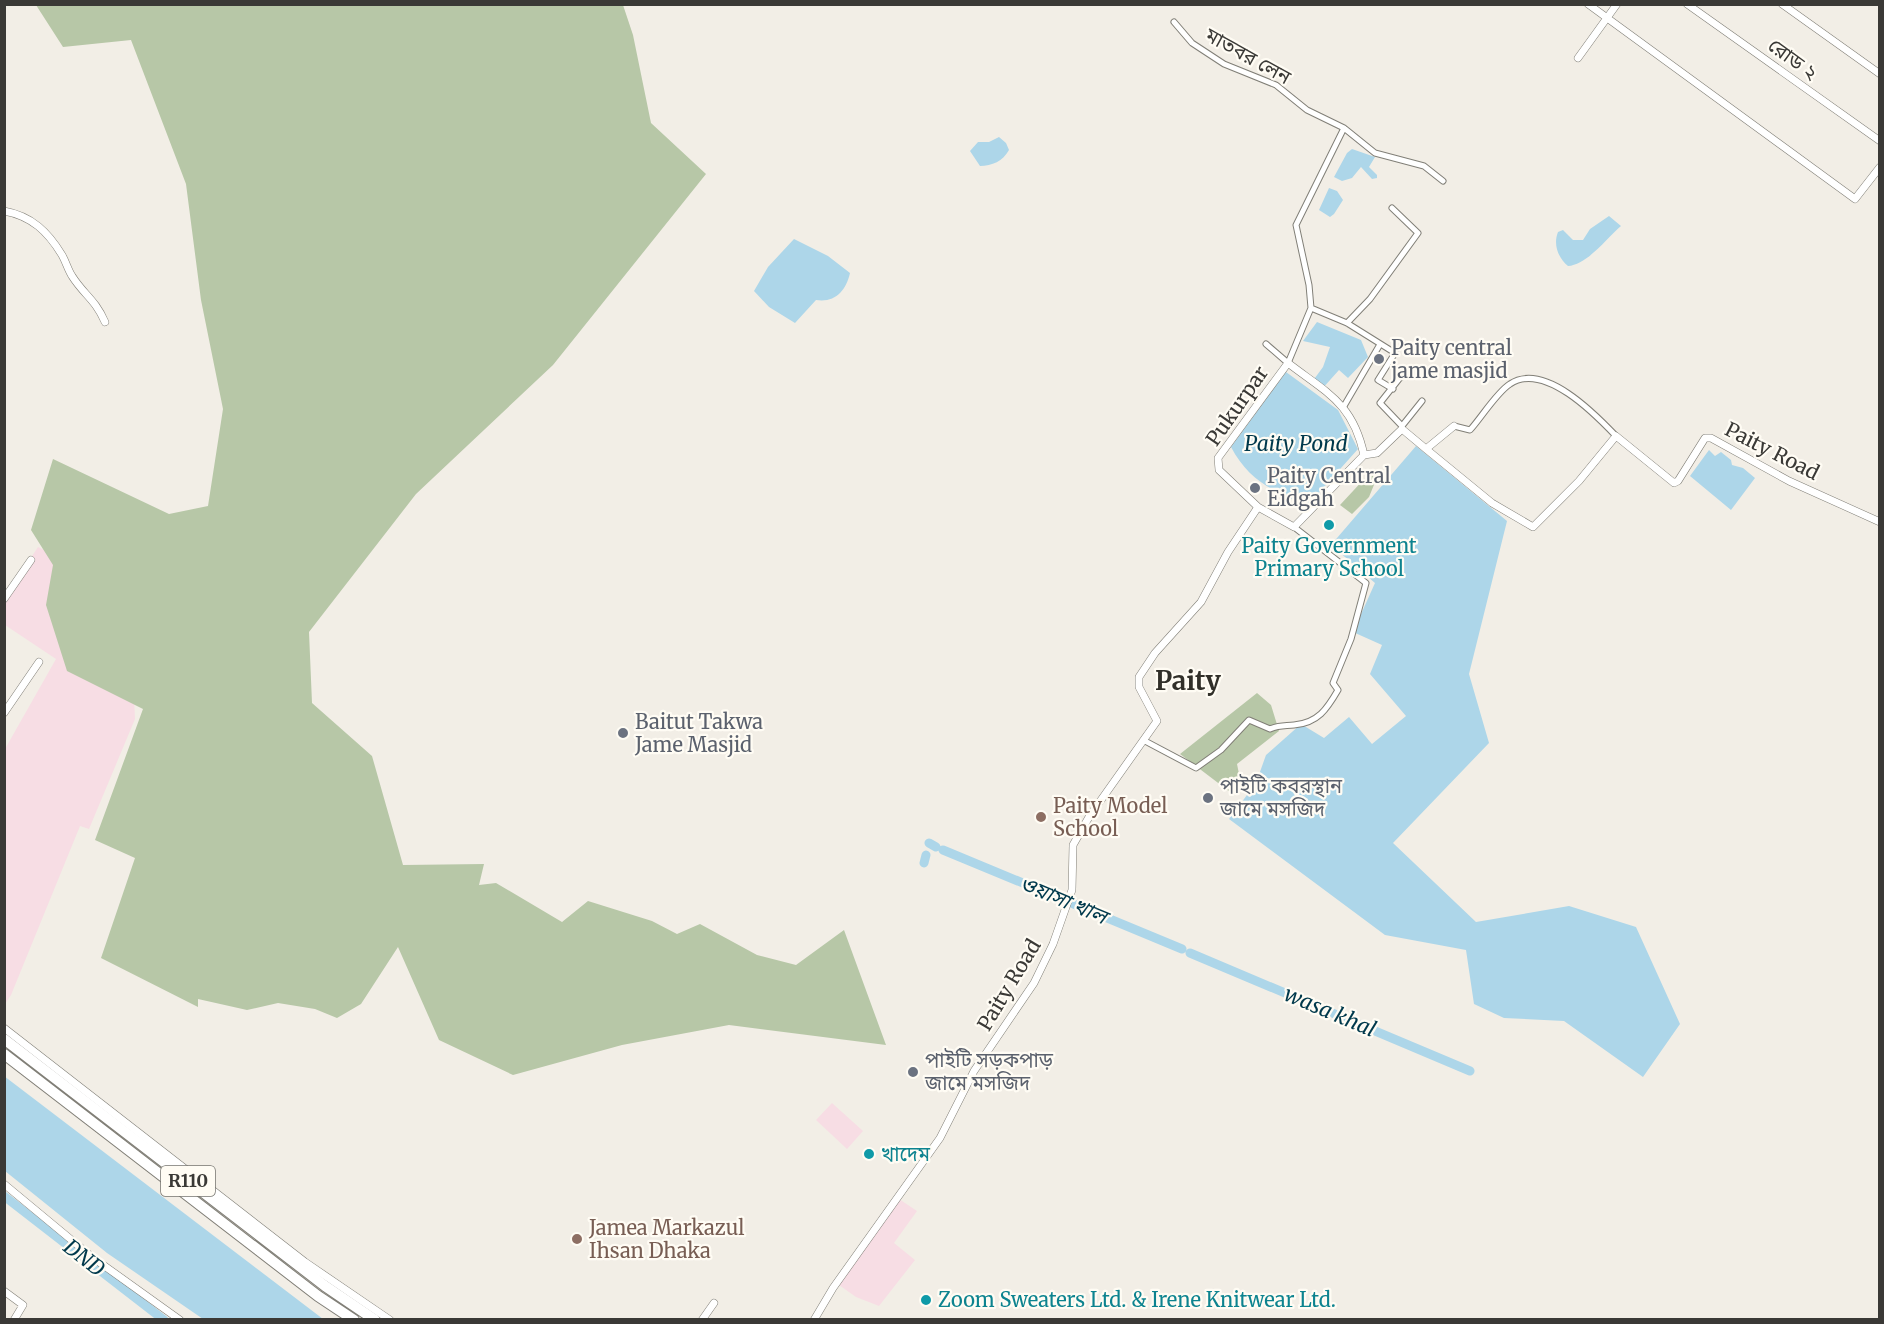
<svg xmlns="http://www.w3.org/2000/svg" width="1884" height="1324" viewBox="0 0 1884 1324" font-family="Merriweather,'Noto Sans Bengali',serif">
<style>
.industrial{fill:#f7dde4}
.green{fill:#b7c7a7}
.water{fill:#add6e9}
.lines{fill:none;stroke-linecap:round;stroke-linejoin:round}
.canal{stroke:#add6e9;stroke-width:9}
.pedestrian-casing{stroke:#817f77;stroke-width:7}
.minor-casing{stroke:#817f77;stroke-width:8}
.primary-casing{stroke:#817f77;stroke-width:12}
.pedestrian{stroke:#fff;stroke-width:5}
.minor{stroke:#fff;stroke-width:7}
.primary{stroke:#fff;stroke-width:10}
.worship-dot{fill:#6b7280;stroke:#fffcf4;stroke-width:2}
.culture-dot{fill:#0f9aa8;stroke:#fffcf4;stroke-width:2}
.education-dot{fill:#8d6e63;stroke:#fffcf4;stroke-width:2}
.labels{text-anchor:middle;stroke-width:4.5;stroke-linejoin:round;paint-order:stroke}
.shield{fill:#fffcf4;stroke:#75746f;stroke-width:1.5}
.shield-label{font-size:18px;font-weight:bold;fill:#3a3936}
.street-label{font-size:20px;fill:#3a3936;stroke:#fffcf4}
.worship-label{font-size:20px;fill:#5b616d;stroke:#fffcf4;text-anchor:start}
.culture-label{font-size:20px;fill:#0d838f;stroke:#fffcf4;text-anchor:start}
.education-label{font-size:20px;fill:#785e54;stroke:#fffcf4;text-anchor:start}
.water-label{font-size:21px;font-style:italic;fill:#00394c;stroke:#fffcf4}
.district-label{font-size:26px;font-weight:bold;fill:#312f29;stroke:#fffcf4}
</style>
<rect width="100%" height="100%" fill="#f2eee6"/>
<!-- industrial -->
<path class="industrial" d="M 38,547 L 78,566 L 130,609 L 135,719 L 89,829 L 80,826 L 11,995 L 5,1004 L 5,749 L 56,659 L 5,625 L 5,597 Z
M 832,1103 L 863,1131 L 847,1149 L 816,1120 Z
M 899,1199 L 917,1211 L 894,1243 L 915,1260 L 879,1306 L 856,1297 L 839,1285 Z"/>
<!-- green -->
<path class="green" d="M 36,5 L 623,5 L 633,35 L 651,123 L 706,174 L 553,365 L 416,494 L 309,632 L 312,703 L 372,756 L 403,865 L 484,864 L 479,885 L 496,883 L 562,922 L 588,901 L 652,921 L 677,934 L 700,924 L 757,955 L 796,965 L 844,930 L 886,1045 L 729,1025 L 622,1045 L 513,1075 L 439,1040 L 398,947 L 361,1004 L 337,1018 L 315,1009 L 278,1003 L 247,1010 L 198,999 L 198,1007 L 101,958 L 135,858 L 95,840 L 143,709 L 67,671 L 46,605 L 53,565 L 31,530 L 53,459 L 169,514 L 208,506 L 223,409 L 201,300 L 186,184 L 131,40 L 63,47 Z
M 1378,475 L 1369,497 L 1352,514 L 1340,505 L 1366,477 Z
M 1257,693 L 1271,705 L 1279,731 L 1237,764 L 1239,774 L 1234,795 L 1180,754 Z"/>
<!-- water -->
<path class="water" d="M 999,137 L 1006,143 L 1009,150 C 1003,161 992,166 980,166 L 970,151 L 978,142 L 989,142 Z
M 1352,149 L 1375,157 L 1369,167 L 1377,175 L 1377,178 L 1372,179 L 1361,167 L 1352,178 L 1342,181 L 1334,177 L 1347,153 Z
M 1329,188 L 1337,191 L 1343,200 L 1334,214 L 1330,217 L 1319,210 Z
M 1609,216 L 1621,226 C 1607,238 1587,265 1568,266 C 1558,258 1553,244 1558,232 L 1563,230 L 1573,240 L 1583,240 L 1590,229 Z
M 794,239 L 828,256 L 850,273 C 846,291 835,303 816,300 L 795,323 L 769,307 L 754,291 L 768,267 Z
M 1317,322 L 1361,340 L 1368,357 L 1348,378 L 1339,370 L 1322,389 L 1312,382 L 1323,367 L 1330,347 L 1303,341 Z
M 1286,372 L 1338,410 L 1358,449 L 1307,506 C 1273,491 1249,481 1231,447 Z
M 1416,446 L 1507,521 L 1469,674 L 1489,743 L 1393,843 L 1476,922 L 1569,906 L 1636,927 L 1680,1024 L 1643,1077 L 1564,1021 L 1504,1018 L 1474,1004 L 1466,950 L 1385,935 L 1229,819 L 1256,783 L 1266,755 L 1301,724 L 1324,738 L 1349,717 L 1372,744 L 1406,716 L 1370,674 L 1382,645 L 1353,632 L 1375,583 L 1331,545 Z
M 1709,450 L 1715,456 L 1721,452 L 1731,460 L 1732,465 L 1743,468 L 1755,478 L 1731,510 L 1690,476 Z
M 4,1076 L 323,1319 L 203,1319 L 107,1253 L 5,1171 Z"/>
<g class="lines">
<!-- canal -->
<path class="canal" d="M 929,843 L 936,847
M 943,850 L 1182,949
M 924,863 L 926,855
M 1190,953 L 1470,1071
M 4,1196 L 164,1320"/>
<!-- pedestrian casing -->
<g class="pedestrian-casing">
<path id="pedestrian" d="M 1174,22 L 1192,43 L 1224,64 L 1276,85 L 1307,110 L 1344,128 L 1296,225 L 1309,285 L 1311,308
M 1344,128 L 1375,153 L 1424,166 L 1443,181
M 1347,323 L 1370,299 L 1418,233 L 1392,208
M 1266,344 L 1288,363 L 1311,308 L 1347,323 L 1395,353 L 1378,380 L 1393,389
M 1344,406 L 1379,346
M 1402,426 L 1422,401
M 1454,426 L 1470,430 C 1481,418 1497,392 1510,384 C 1544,361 1596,415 1616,436
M 1402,429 L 1402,426 L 1380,403 L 1403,374
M 1145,741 L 1196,768 L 1221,750 L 1249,720 L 1270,729 C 1279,725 1284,726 1294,725 C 1318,723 1327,709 1338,690 L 1333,683 L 1351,639 L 1366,583 L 1294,527"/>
</g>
<!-- minor casing -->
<g class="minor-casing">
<path id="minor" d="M 1588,4 L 1855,199 L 1880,167
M 1687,4 L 1880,141
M 1782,4 L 1880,74
M 1578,58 L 1617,4
M 4,211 C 32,216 48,232 62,255 C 66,262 68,270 72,276 C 84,295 95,299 105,322
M 1288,363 C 1327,393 1353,403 1364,455 L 1294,527 L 1258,507 L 1219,470 L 1218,458 Z
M 1426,449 L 1492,503 L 1533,527 L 1579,481 L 1616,436 L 1674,483 L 1678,481 L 1705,438 L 1711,438 L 1789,481 L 1880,522
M 1364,455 L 1377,453 L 1402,429 L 1426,449 L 1454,426
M 4,599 L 31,560
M 4,713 L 39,662
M 4,1028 L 305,1262 L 390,1320
M 4,1184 L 92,1257 L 180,1320
M 4,1291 L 23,1305 L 14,1320
M 702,1320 L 714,1303
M 814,1320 L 833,1288 L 940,1138 L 974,1071 L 1034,983 L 1053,944 L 1072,890 L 1073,845 L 1089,817 L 1157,721 L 1139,687 L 1139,677 L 1155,653 L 1201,602 L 1228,552 L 1258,507"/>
</g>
<!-- primary casing -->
<g class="primary-casing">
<path id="primary" d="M 4,1039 L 325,1286 L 375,1320
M 4,1054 L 318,1296 L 354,1320"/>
</g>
<!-- pedestrian -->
<use href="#pedestrian" class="pedestrian"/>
<!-- minor -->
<use href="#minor" class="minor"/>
<!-- primary -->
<use href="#primary" class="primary"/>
</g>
<!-- markers -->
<g class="worship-dot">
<circle cx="1379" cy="359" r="6"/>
<circle cx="1255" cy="488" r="6"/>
<circle cx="623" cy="733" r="6"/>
<circle cx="1208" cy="798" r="6"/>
<circle cx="913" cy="1072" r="6"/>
</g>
<g class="culture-dot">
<circle cx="1329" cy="525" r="6"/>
<circle cx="869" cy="1154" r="6"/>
<circle cx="926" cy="1300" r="6"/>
</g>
<g class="education-dot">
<circle cx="1041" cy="817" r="6"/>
<circle cx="577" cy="1239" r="6"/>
</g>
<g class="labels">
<!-- shield labels -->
<rect class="shield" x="161" y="1166" width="54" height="30" rx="4.5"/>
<g class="shield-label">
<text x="188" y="1187">R110</text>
</g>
<!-- street labels -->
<g class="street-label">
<text transform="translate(1248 56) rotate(29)" y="7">মাতবর লেন</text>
<text transform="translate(1793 59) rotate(36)" y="7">রোড ২</text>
<text transform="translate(1237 406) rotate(-55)" y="7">Pukurpar</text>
<text transform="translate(1772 451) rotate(27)" y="7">Paity Road</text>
<text transform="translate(1009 985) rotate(-59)" y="7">Paity Road</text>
</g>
<!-- worship labels -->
<g class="worship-label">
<text x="1391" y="355">Paity central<tspan x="1391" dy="23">jame masjid</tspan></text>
<text x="1267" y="483">Paity Central<tspan x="1267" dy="23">Eidgah</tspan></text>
<text x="635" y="729">Baitut Takwa<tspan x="635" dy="23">Jame Masjid</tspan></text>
<text x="1220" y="793">পাইটি কবরস্থান<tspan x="1220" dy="23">জামে মসজিদ</tspan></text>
<text x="925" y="1067">পাইটি সড়কপাড়<tspan x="925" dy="23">জামে মসজিদ</tspan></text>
</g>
<!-- culture labels -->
<g class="culture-label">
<text x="1329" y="553" text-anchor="middle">Paity Government<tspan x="1329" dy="23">Primary School</tspan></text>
<text x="881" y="1161">খাদেম</text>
<text x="938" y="1307">Zoom Sweaters Ltd. &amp; Irene Knitwear Ltd.</text>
</g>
<!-- education labels -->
<g class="education-label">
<text x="1053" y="813">Paity Model<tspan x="1053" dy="23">School</tspan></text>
<text x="589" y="1235">Jamea Markazul<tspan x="589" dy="23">Ihsan Dhaka</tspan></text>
</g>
<!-- water labels -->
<g class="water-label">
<text x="1296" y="451">Paity Pond</text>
<text transform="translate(1063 900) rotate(23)" y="7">ওয়াসা খাল</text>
<text transform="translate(1330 1012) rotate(23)" y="7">wasa khal</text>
<text transform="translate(84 1258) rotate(38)" y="7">DND</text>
</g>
<!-- district labels -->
<g class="district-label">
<text x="1188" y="690">Paity</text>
</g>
</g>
<!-- border -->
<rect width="1884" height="1324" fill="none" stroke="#3a3936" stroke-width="12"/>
</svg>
